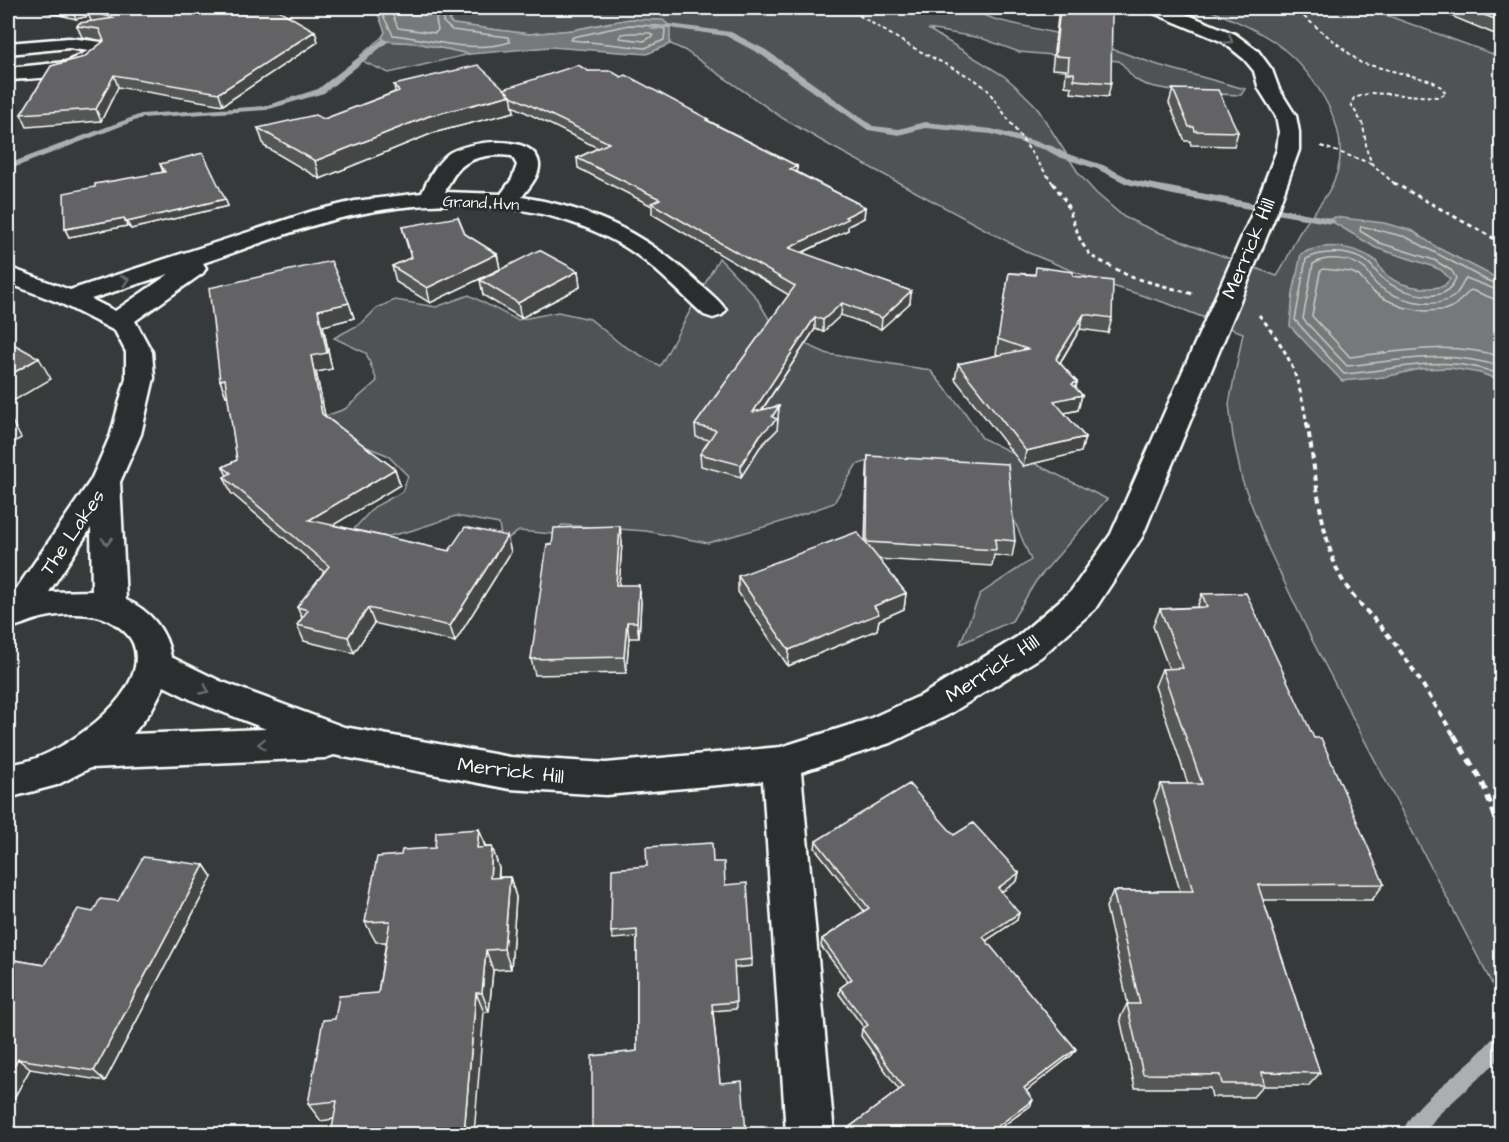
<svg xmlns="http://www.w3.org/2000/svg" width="1509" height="1142" viewBox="0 0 1509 1142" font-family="'Architects Daughter',sans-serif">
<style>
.green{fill:#505354;stroke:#a8a9aa;stroke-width:1.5}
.water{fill:#767879;stroke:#adaeaf;stroke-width:1.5}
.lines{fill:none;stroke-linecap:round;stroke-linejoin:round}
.shore{stroke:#c8c9c9;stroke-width:1.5}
.stream{fill:#adaeaf;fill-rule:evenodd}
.street-casing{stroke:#fff;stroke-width:5}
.path-far3{stroke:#fff;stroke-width:2;stroke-dasharray:4 3;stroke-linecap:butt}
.path-far2{stroke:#fff;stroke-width:3;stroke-dasharray:4.5 4;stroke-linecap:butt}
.path-far1{stroke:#fff;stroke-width:4;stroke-dasharray:6 4.5;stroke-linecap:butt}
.path{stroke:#fff;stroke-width:5;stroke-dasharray:8 6;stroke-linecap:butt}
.street{fill:#2a2d2e;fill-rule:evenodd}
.wall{fill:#555657;stroke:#fff;stroke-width:1.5}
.shaded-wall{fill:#454647;stroke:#fff;stroke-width:1.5}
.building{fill:#636465;stroke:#fff;stroke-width:1.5}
.oneway{stroke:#6a6c6d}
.labels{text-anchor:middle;stroke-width:6;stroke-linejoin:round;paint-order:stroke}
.far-street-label{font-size:16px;fill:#fff;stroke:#2a2d2e}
.street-label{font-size:20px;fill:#fff;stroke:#2a2d2e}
</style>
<rect width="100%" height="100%" fill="#373a3b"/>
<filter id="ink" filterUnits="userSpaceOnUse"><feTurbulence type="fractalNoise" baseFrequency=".0167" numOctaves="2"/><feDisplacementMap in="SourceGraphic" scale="12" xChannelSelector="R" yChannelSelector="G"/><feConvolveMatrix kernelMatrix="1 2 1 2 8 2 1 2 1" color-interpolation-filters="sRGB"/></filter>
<g filter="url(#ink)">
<!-- green -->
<path class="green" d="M 449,8 L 965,8 L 997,20 L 1086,40 L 1158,65 L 1245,89 L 1241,95 C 1219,94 1155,92 1138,81 C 1129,76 1127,67 1119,61 L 1019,52 L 981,38 L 928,29 L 1004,76 L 1019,89 L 1036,106 L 1079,174 L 1096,193 L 1124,217 L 1155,231 L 1277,276 C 1287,262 1291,246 1300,232 C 1313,212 1332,193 1338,169 C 1350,123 1310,67 1273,41 C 1252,27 1227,17 1204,8 L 1367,8 L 1501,57 L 1501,1001 L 1312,640 L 1268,548 L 1242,480 L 1233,437 L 1229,404 L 1243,333 L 1169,304 L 1097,281 L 1029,253 L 829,145 L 784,119 L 684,50 L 653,36 L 611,22 L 573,30 L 529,34 L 453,24 L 449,22 L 453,13 Z
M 382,37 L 385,41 L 417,43 L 470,54 L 389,73 L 366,63 L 360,56 Z
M 719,258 L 756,297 L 776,331 L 828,354 L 930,370 L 964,411 L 982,438 L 1107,499 L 1036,581 L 1012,621 L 960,644 L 980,594 L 1031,560 L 1001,489 L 874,459 L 856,465 L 834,503 L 778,523 L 708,543 L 646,531 L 562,525 L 553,534 L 519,531 L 502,542 L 499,524 L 456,516 L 410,531 L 321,552 L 342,542 L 374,507 L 402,492 L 408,476 L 387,455 L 341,437 L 256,441 L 345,409 L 377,381 L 366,353 L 334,338 L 362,323 L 377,308 L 395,300 L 436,307 L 469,295 L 517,320 L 558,312 L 590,319 L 622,345 L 660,366 Z"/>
<!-- water -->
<path class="water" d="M 367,8 L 449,8 L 453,13 L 449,21 L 453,24 L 529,34 L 573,30 L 629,19 L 663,20 L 670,26 L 670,44 L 647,54 L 550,47 L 470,54 L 417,43 L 385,41 L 382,37 L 385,32 L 378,14 Z
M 1334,217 L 1384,223 L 1413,231 L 1438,248 L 1501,280 L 1501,381 L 1480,373 L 1450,368 L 1420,369 L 1385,377 L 1342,381 L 1290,326 L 1293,293 L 1301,254 C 1323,242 1350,245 1372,258 C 1378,261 1379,267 1383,272 C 1397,287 1426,291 1444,286 L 1450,279 L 1441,270 L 1426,264 L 1376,248 L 1331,221 Z"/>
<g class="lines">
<!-- shore -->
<path class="shore" d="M 379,8 L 393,35 C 433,39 471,54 510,42 L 508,37 L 452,30 L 443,22 L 446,8
M 390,8 L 398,28 L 435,33 L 438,30 L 436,20 L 439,8
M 629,25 L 660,26 L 665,30 L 664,40 L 645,48 L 571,40 L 573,37 Z
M 630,33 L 650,33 L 653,36 L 644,41 L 619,38 L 621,34 Z
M 1502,285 L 1486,280 L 1406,237 L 1361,226 L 1360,231 L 1380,243 L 1434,260 L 1452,271 L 1456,278 C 1453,284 1451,289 1445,292 C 1428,301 1393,290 1380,276 C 1374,270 1372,264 1364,260 C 1347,251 1323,250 1306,259 L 1295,320 L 1344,374 C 1404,370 1442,352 1502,375
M 1502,292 L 1466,278 C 1462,284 1459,293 1453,297 C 1433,311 1395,299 1377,285 C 1372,281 1371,274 1366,270 C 1354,258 1327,255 1313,264 L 1303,319 L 1347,366 C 1402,360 1448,349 1502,367
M 1502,302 L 1471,290 L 1454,306 L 1444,310 L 1424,311 L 1402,307 L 1383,298 L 1372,291 L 1359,276 L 1351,272 L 1323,269 L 1320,272 L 1312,316 L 1350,357 C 1402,351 1451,341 1502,357"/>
<!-- stream -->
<path class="stream" d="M 670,24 L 731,32 L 766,50 L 873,126 L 899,129 L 925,122 L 992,129 L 1052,146 L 1065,153 L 1103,165 L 1133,180 L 1331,218 L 1336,221 L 1331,224 L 1173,195 L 1127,184 L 1097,169 L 1059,157 L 1046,150 L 991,134 L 925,128 L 899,135 L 868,130 L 760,54 L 726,36 L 670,28 L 653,30 L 649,28 Z
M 382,39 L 389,41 L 324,93 L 266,110 L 142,118 L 8,170 L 8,164 L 141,114 L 265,106 L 318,89 Z
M 1502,1034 L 1502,1057 L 1437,1116 L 1424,1134 L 1402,1134 C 1412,1105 1443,1086 1465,1066 C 1476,1057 1485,1046 1495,1036 Z"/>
<!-- street casing -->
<g class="street-casing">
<path id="street" d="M 1149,8 L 1171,8 L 1235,34 L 1258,51 L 1272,70 L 1279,89 L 1296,116 L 1299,132 L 1299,150 L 1276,214 L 1142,537 L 1095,609 L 1041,657 L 948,715 L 893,742 L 801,772 L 834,1134 L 786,1134 L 763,781 L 606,795 L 510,789 L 334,755 L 325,758 L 90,768 L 57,785 L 8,798 L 8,766 C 16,763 26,762 34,759 C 72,746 152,691 133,643 C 128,631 110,619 97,616 C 77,612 53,614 34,620 C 25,623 16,627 8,628 L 8,601 L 91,480 L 111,434 L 126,378 L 126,352 L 115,331 L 60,303 L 8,283 L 8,267 L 70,290 L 313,211 L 355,201 L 422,193 C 428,179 436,163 448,154 C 466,141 535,132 539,164 C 540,176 528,188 522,197 C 591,208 645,233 696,281 C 706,290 718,299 726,310 L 722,315 L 713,318 L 704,315 C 679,292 654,265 625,247 C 542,197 433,196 341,218 C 294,229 249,248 203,263 L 206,268 L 203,273 L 135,321 L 152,352 L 154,378 L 141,434 L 120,482 L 126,600 C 150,610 167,631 171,657 L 220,681 L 344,727 L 510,757 L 606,763 L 781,747 L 869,719 L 922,695 L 1017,637 L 1071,591 L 1111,534 L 1252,214 L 1277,150 L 1279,132 L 1276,116 L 1259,89 L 1254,71 L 1244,59 L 1223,42 L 1151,12 ZM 499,155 L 512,156 L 517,165 L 512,179 L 501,194 L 445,192 C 456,165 470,156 499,155 ZM 169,274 L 115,311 L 91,299 ZM 91,528 L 92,591 L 49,592 ZM 164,686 L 194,701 L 266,729 L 133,734 L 151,711 Z
M 69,38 L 102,42 L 107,51 C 87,79 39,78 8,80 L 8,68 L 66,62 L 88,51 L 69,48 L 8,54 L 8,43 Z"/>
</g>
<!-- path-far3 -->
<path class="path-far3" d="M 847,8 L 910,46 L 974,79 L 987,89 L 1054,185
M 1293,8 L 1361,63 L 1432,81 L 1441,87 L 1446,94 L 1438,97 L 1371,93 L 1354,98 L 1351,104 L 1363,125 L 1367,151 L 1372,164 L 1396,185
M 1321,146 L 1373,164"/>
<!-- path-far2 -->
<path class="path-far2" d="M 1053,183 L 1066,202 L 1081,242 L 1091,256 L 1131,277 L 1193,294
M 1394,183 L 1502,243
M 1259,315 C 1290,352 1299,377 1307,425"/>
<!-- path-far1 -->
<path class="path-far1" d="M 1307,423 C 1316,471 1318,521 1336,567 C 1348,597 1376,618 1395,644 C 1417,673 1435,706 1455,737"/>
<!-- path -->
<path class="path" d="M 1454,735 L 1483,784 L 1502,835"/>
<!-- street -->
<use href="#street" class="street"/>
</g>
<!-- wall -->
<path class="wall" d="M 30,8 L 262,8 L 315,31 L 318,42 L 223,105 L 118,87 L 101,121 L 27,127 L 21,114 L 84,57 L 104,41 L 82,37 L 77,26 L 91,21 L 89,16 L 76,19 Z
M 1059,8 L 1102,8 L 1111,83 L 1108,97 L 1071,93 L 1072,87 L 1065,86 L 1066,70 L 1052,69 Z
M 1414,8 L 1502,8 L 1502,37 L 1442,12 L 1434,15 Z
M 588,71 L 621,77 L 708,119 L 709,121 L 797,166 L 797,172 L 865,207 L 864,218 L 848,226 L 848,230 L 802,253 L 911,291 L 910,303 L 881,329 L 841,315 L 823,332 L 815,329 L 762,410 L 779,406 L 777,430 L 760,447 L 741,477 L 701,466 L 700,454 L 710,440 L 696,437 L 695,425 L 789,295 L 652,214 L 652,206 L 578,168 L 577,158 L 598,148 L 513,106 L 514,112 L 433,133 L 320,179 L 264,146 L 258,128 L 324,119 L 395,92 L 394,85 L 504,89 Z
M 1173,89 L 1238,132 L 1234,146 L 1191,145 L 1190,141 L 1185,141 L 1169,103 Z
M 160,164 L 225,199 L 228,206 L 131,229 L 127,226 L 69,237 L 65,229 L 95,187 L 163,172 Z
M 402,227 L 465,234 L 497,254 L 500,269 L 430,303 L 396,282 L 392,266 L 411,258 Z
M 578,271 L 580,287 L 521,318 L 483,295 L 480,280 Z
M 1009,273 L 1073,276 L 1112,318 L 1108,333 L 1080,329 L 1060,363 L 1077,382 L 1076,388 L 1082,395 L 1078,410 L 1064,413 L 1085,437 L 1081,452 L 1023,466 L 955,379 L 958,364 L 999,355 L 996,354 Z
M 349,303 L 354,318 L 323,326 L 332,369 L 316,372 L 325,416 L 395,469 L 400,485 L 333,525 L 449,551 L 511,552 L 455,642 L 374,623 L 354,653 L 304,641 L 297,625 L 302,618 L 297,607 L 324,572 L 231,493 L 224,477 L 227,476 L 223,467 L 237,460 L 228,395 L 226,396 L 220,380 Z
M 868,456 L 1015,541 L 1012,557 L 994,555 L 992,566 L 878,559 L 906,593 L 904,609 L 879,620 L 877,630 L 788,666 L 738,592 L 738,576 L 865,543 L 867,472 Z
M 622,542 L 619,585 L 641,601 L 639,638 L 629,638 L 626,673 L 535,675 L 531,659 L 552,545 Z
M 1202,594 L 1384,884 L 1372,900 L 1263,900 L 1320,1073 L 1308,1086 L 1263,1086 L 1253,1097 L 1212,1097 L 1210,1088 L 1135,1088 L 1120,1018 L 1127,1004 L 1128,1004 L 1106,907 L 1113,891 L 1180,891 L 1154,801 L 1161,784 L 1188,784 L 1155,686 L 1162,669 L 1169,669 L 1153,626 L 1160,609 L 1197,607 Z
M 479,829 L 486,847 L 492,847 L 499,868 L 499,877 L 510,877 L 516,897 L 511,969 L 493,970 L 489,1012 L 484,1012 L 334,1119 L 321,1121 L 308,1104 L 335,1019 L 378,993 L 386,942 L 376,942 L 365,922 L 435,848 Z
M 954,835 L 1019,873 L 1017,881 L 1001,892 L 1017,920 L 986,941 L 1076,1049 L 1072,1055 L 1026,1091 L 1033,1100 L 1030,1106 L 992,1134 L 846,1134 L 847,1129 L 899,1090 L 861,1036 L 862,1029 L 864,1028 L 839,994 L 840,988 L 848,982 L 821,946 L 822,939 L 864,911 L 815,848 L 816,841 Z
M 713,862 L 725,885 L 752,959 L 752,966 L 734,968 L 736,1009 L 713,1011 L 720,1083 L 637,1051 L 637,937 L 613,939 L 611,932 Z
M 204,865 L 212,877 L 105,1081 L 30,1069 L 8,1109 L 8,959 L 44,965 L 93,912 Z"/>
<!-- shaded-wall -->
<path class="shaded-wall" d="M 71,8 L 92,8 L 86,11 L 89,16 L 76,19 Z
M 979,8 L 995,8 L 978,9 Z
M 1437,8 L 1444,8 L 1442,12 L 1434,15 Z
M 315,31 L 318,42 L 223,105 L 219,93 Z
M 114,75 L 118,87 L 101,121 L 96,109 Z
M 511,95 L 514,112 L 433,133 L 320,179 L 315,161 L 429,116 Z
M 797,166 L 796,177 L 790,169 Z
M 225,199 L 228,206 L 131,229 L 127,222 Z
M 865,207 L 864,218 L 848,226 L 848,230 L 789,259 L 789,248 L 845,217 Z
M 124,218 L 127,226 L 69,237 L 65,229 Z
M 497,254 L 500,269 L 430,303 L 427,288 Z
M 578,271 L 580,287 L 521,318 L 518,303 Z
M 911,291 L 910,303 L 881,329 L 882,318 Z
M 349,303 L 354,318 L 323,326 L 332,369 L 316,372 L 328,430 L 322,414 L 311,356 L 318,310 Z
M 842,303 L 841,315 L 823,332 L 823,320 Z
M 1084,314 L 1080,329 L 1053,374 L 1056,359 Z
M 815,317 L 815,329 L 753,423 L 753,412 Z
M 39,358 L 51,379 L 8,404 L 8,376 Z
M 225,379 L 232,394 L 226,396 L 220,380 Z
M 1077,382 L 1073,397 L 1082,395 L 1078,410 L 1051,416 L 1054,401 L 1072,384 Z
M 779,406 L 777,430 L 760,447 L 741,477 L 741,465 Z
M 9,416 L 21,438 L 8,446 L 8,417 Z
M 1085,437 L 1081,452 L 1023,466 L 1026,451 Z
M 395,469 L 400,485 L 315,536 L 309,520 Z
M 620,526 L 622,542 L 618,601 L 616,585 Z
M 507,536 L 511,552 L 455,642 L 450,626 Z
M 639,585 L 641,601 L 639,638 L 637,622 Z
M 906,593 L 904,609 L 879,620 L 877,630 L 788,666 L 789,650 L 874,606 Z
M 368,608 L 374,623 L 354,653 L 348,637 Z
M 627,622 L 629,638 L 626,673 L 624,657 Z
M 479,829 L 486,850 L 477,848 Z
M 492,847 L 499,868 L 497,898 L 490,878 Z
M 204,865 L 212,877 L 105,1081 L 94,1071 Z
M 1019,873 L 1017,881 L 996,896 L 998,888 Z
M 510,877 L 516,897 L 511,969 L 504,949 Z
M 1019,913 L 1017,920 L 981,944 L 983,937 Z
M 486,950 L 493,970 L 489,1012 L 482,993 Z
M 476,993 L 484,1012 L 474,1134 L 464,1134 Z
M 1076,1049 L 1072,1055 L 1021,1095 L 1024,1088 Z
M 18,1059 L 30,1069 L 8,1109 L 8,1077 Z
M 1033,1100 L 1030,1106 L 992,1134 L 987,1134 Z"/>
<!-- building -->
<path class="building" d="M 89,8 L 262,8 L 265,9 L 275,8 L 315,31 L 219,93 L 114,75 L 96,109 L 21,114 L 51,66 L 84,57 L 104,41 L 99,29 L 77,26 L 79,23 L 115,18 L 86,11 Z
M 1060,8 L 1102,8 L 1112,15 L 1111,83 L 1074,80 L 1074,73 L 1068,73 L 1069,57 L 1055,56 Z
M 1466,8 L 1502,8 L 1502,22 Z
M 478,65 L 511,95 L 429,116 L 315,161 L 258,128 L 315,115 L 324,119 L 399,91 L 394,85 Z
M 578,65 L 588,71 L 611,71 L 621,77 L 626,75 L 708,119 L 706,120 L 797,166 L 790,169 L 865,207 L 845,217 L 848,219 L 789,248 L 911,291 L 882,318 L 842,303 L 823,320 L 815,317 L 753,412 L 779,406 L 772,417 L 777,419 L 760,435 L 741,465 L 700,454 L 716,430 L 695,425 L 795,286 L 651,203 L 660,199 L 577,158 L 609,143 L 511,96 L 504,89 Z
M 1173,89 L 1218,90 L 1238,132 L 1195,131 L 1194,127 L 1189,127 Z
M 203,153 L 225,199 L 127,222 L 124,218 L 65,229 L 64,193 L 95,187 L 95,184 L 165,172 L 160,164 Z
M 458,217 L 465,234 L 497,254 L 427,288 L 392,266 L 412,257 L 402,227 Z
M 539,250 L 578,271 L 518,303 L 480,280 Z
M 331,261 L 349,303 L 318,310 L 327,353 L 311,356 L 322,414 L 395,469 L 309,520 L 449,551 L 465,527 L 507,536 L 450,626 L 368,608 L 348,637 L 297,625 L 308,610 L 297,607 L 329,566 L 224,477 L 231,473 L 223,467 L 237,460 L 225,379 L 220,380 L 209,288 Z
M 1036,267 L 1073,272 L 1073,276 L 1113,281 L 1112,318 L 1084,314 L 1056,359 L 1077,382 L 1072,384 L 1082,395 L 1054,401 L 1085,437 L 1026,451 L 958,364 L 1027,349 L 998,339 L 1009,273 L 1035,275 Z
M 8,341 L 39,358 L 8,376 Z
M 868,456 L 1008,464 L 1015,541 L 995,539 L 996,550 L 867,542 Z
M 620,526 L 616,585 L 639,585 L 637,622 L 627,622 L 624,657 L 531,659 L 547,544 L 552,545 L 554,528 Z
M 857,532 L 906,593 L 874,606 L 879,614 L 789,650 L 738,576 Z
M 1246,593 L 1314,738 L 1321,738 L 1384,884 L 1258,885 L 1320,1073 L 1262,1072 L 1264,1084 L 1222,1084 L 1220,1075 L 1143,1074 L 1127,1004 L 1140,1004 L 1113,891 L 1193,891 L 1161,784 L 1202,784 L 1162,669 L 1183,668 L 1160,609 L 1207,607 L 1202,594 Z
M 909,784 L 954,835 L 973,823 L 1019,873 L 998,888 L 1019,913 L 983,937 L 1076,1049 L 1024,1088 L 1033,1100 L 987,1134 L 851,1134 L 847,1129 L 903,1087 L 862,1029 L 868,1025 L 840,988 L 852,979 L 822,939 L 869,908 L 816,841 Z
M 479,829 L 477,848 L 492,847 L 490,878 L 510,877 L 504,949 L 486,950 L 482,993 L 476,993 L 464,1134 L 331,1134 L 337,1101 L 308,1104 L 323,1020 L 335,1019 L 339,996 L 378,993 L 390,921 L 365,922 L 377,857 L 401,855 L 402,850 L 435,848 L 436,832 Z
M 712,843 L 713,862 L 724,862 L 725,885 L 747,883 L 752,959 L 734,961 L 736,1002 L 712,1004 L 720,1083 L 742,1081 L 746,1134 L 592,1134 L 592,1056 L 637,1051 L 637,930 L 611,932 L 612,869 L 647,866 L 646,847 Z
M 143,857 L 204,865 L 94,1071 L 18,1059 L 8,1077 L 8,959 L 44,965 L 78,909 L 93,912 L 100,899 L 118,901 Z"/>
<!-- one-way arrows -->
<defs><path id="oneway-chevron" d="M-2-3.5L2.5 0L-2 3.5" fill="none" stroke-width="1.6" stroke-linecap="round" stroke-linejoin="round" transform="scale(1.5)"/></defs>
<g class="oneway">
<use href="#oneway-chevron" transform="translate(1229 40) rotate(32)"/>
<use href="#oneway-chevron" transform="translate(125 280) rotate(-18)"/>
<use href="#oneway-chevron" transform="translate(107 541) rotate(88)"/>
<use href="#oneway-chevron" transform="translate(205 690) rotate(25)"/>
<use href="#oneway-chevron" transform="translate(262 744) rotate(178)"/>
</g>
</g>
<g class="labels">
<!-- far-street labels -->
<g class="far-street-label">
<text transform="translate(481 202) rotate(3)" y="6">Grand Hvn</text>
</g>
<!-- street labels -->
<g class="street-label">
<text transform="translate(1248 248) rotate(-67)" y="7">Merrick Hill</text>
<text transform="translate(72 532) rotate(-56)" y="7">The Lakes</text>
<text transform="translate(992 668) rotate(-33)" y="7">Merrick Hill</text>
<text transform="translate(511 770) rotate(7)" y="7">Merrick Hill</text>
</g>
</g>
<!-- margin -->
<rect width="1509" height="1142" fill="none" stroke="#2a2d2e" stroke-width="30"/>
<rect x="15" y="15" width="1479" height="1112" fill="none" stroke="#fff" stroke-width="2" filter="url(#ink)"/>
</svg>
